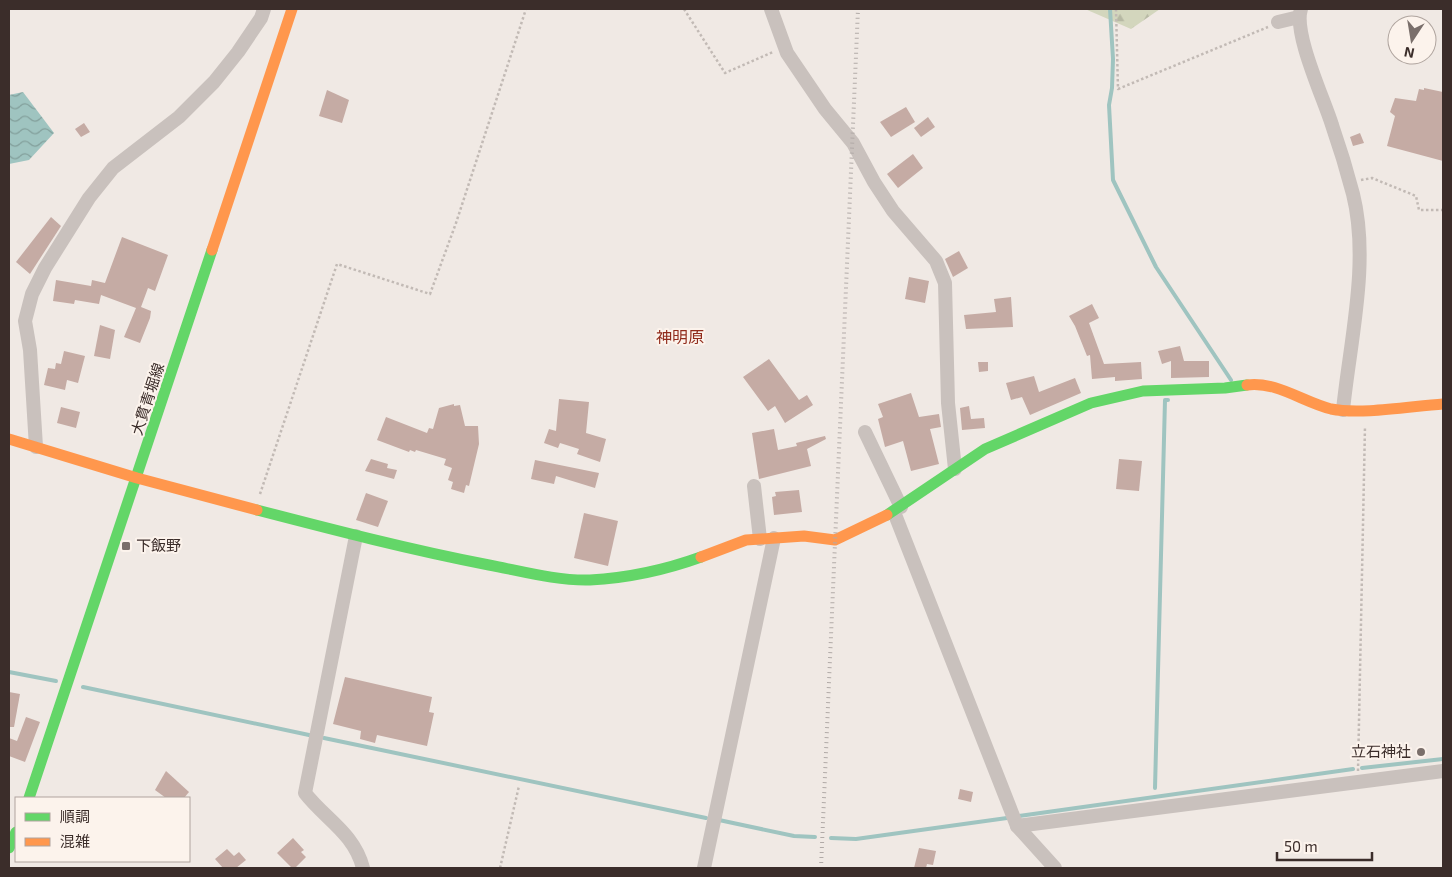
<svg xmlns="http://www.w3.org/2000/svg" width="1452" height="877" font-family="'Exo 2','Noto Sans JP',sans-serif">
<defs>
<pattern id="forest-firs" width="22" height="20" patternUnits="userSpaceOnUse" patternTransform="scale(1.25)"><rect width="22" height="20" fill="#d3d6bd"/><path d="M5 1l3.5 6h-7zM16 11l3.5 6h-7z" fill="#b6b8a3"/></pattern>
<pattern id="water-waves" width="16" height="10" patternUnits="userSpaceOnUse" patternTransform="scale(1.25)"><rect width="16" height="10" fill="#9fc4c0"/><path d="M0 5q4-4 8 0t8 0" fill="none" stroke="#83a09c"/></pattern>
</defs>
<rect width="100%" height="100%" fill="#f0e9e4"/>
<!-- forest -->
<polygon fill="url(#forest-firs)" points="1085,9 1160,9 1131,29"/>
<!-- water -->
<polygon fill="url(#water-waves)" points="23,92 54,133 29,160 9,164 9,95"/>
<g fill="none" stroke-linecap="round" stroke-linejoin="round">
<!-- stream -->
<g stroke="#9fc4c0" stroke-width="4">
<polyline points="1110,9 1113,59 1112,88 1109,105 1113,180 1156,267 1231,380"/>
<polyline points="9,672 56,681"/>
<polyline points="83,687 309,735"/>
<polyline points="324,738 706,818"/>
<polyline points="1362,768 1443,759"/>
<polyline points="1155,788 1165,400 1168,400"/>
<polyline points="1019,816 1353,769"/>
<polyline points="719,820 794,836 815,837"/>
<polyline points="831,838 856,839 1007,818"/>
</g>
</g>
<!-- building -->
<g fill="#c5aba4">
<polygon points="1424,88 1443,92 1443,161 1387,146 1395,116 1390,112 1395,98 1416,101 1419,89 1424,90"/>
<polygon points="327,90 349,100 342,123 319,116"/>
<polygon points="906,107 915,122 891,137 880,122"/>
<polygon points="928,117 935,127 921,137 914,128"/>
<polygon points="84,123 90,132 81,137 75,129"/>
<polygon points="1360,133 1364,143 1353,146 1350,137"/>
<polygon points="913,154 923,168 898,188 887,174"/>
<polygon points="51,217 61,226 30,274 16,262"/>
<polygon points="122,237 168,255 155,291 148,288 141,307 151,311 150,318 140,343 124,337 136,308 101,295 99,304 75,300 74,304 53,301 56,280 91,286 92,280 105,283"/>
<polygon points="959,251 968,268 953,277 945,259"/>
<polygon points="909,277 929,281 925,303 905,299"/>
<polygon points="1011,297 1013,327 966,329 964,315 996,312 994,299"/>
<polygon points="1092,304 1099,318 1089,323 1104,364 1141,362 1142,379 1115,381 1115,377 1092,379 1090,355 1087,356 1075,326 1069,316"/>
<polygon points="100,325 115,330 110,359 94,356"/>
<polygon points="1180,346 1184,361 1209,361 1209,377 1171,378 1171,361 1162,364 1158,351"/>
<polygon points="64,351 85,356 78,383 67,380 65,390 44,385 48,368 55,369 56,363 61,364"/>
<polygon points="769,359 799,400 807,395 813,405 785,423 775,406 768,411 743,377"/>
<polygon points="978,362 988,362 988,371 979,372"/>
<polygon points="1034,376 1039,392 1075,378 1081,393 1030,415 1022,397 1011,400 1006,383"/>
<polygon points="911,393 919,417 939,414 941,427 930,429 939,464 911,471 903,441 885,447 878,419 883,417 878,404"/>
<polygon points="559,399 589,402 586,433 606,439 600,462 577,454 579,449 560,443 558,448 544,443 549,429 556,431"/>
<polygon points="454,404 454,406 460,405 465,426 478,426 479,444 469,486 466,485 464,493 451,489 453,482 448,480 452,468 444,465 446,459 416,450 415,452 410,450 409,452 377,440 386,417 427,433 429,428 433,429 439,408"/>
<polygon points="969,406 971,419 984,418 985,428 962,430 960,408"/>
<polygon points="61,407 80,412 76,428 57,423"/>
<polygon points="774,429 778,450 797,446 796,443 825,436 826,439 807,449 811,466 759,479 752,433"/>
<polygon points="371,459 388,464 387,468 397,470 394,479 365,471"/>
<polygon points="1119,459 1142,461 1139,491 1116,489"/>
<polygon points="535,460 599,473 595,488 556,476 554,484 531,479"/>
<polygon points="799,490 802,512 774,515 772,497 776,496 775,492"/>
<polygon points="366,493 388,501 378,527 356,520"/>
<polygon points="584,513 618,521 608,566 574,558"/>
<polygon points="345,677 432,697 429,712 434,713 427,746 377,735 375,743 360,739 361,731 333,724"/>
<polygon points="9,692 20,694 14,727 9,727"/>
<polygon points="26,717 40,722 25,762 9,756 9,738 17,741"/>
<polygon points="166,771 189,792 184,798 166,798 155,790"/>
<polygon points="960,789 973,792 971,802 958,799"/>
<polygon points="293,838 304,850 301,852 306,857 295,868 292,868 277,853"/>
<polygon points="919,848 936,851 933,865 927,864 926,868 914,868"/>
<polygon points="227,849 234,856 239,852 246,860 236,868 223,868 215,859"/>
</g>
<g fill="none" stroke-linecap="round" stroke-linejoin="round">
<!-- path -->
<g stroke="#c2bab5" stroke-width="2.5" stroke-dasharray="2.5 2.5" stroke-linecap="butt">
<polyline points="684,9 725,73 773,52"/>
<polyline points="1116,9 1118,89 1268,27"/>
<polyline points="1361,180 1372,178 1416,196 1419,210 1443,210"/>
<polyline points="260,494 337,264 430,294 456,223 526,9"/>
<polyline points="1358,771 1365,426"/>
<polyline points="500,868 519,786"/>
</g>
<!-- street -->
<g stroke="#c9c1bd" stroke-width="14">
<polyline points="771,9 787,53 825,109 853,143 874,182 893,211 936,261 945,283 948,403 955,469"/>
<path d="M1301,9c-8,24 23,90 31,116 8,23 15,46 21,69 17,68 -3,147 -10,216"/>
<polyline points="1278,22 1299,17"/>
<polyline points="865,432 901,507"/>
<polyline points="36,447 30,350 25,321 32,294 45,268 89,198 113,168 179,117 214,82 238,52 261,18 264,9"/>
<polyline points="754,486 760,539"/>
<polyline points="894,512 1017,826 1055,868"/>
<path d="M356,536l-51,257c20,26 49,40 58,75"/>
<polyline points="1017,826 1443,771"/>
<polyline points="704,868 774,538"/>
</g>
<!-- fast -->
<g stroke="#63d668" stroke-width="11">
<path d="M257,510c77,20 154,40 232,55 32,6 68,16 101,15 38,-2 75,-10 111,-23"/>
<polyline points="887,515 985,449 1091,403 1143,391 1225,388 1247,385"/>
<polyline points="29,798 212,250"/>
<polyline points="9,848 16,832"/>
</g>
<!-- slow -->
<g stroke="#ff974d" stroke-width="11">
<polyline points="212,250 292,9"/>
<path d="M1247,385c29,-4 56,17 84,24 30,6 81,-3 112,-5"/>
<polyline points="9,439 137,478 257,510"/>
<polyline points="701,557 746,540 804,536 835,540 887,515"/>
</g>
<!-- rail -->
<polyline stroke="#b1aaa7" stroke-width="4" stroke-dasharray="1 4" stroke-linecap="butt" points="821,868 858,9"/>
</g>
<!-- markers -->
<g fill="#7a6f6b" stroke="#fcf3ec" stroke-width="2">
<rect x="121" y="541" width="10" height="10" rx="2.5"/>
<circle cx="1421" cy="752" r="5"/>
</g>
<g text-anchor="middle" stroke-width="4" stroke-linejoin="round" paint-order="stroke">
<!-- street labels -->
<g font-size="15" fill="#3b2d2a" stroke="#fcf3ec">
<text transform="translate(148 399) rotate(-72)" y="5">大貫青堀線</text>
</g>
<!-- poi labels -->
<g font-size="15" fill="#3b2d2a" stroke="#fcf3ec" text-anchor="start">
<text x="136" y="551">下飯野</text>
<text x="1411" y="757" text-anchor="end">立石神社</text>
</g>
<!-- neighbourhood labels -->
<g font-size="16" fill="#912c1c" stroke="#fcf3ec">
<text x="680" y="343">神明原</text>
</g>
</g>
<!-- border -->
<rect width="1452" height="877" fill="none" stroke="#3b2d2a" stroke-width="20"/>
<!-- legend -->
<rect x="15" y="797" width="175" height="65" fill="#fcf3ec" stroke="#afa49e"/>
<rect x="25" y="813" width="25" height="8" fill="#63d668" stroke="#afa49e"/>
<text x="60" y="822" font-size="15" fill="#3b2d2a">順調</text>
<rect x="25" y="838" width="25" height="8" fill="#ff974d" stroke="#afa49e"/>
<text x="60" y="847" font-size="15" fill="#3b2d2a">混雑</text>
<!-- north arrow -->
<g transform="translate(1412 40) rotate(192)"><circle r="24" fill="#fcf3ec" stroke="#afa49e"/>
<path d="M0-4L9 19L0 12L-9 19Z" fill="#7a6f6b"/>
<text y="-8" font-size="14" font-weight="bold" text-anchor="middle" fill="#3b2d2a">N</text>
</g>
<!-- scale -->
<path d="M1277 852v8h95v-8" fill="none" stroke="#3b2d2a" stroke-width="2.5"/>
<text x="1284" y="852" font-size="15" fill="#3b2d2a" stroke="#fcf3ec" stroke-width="4" paint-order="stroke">50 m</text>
</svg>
